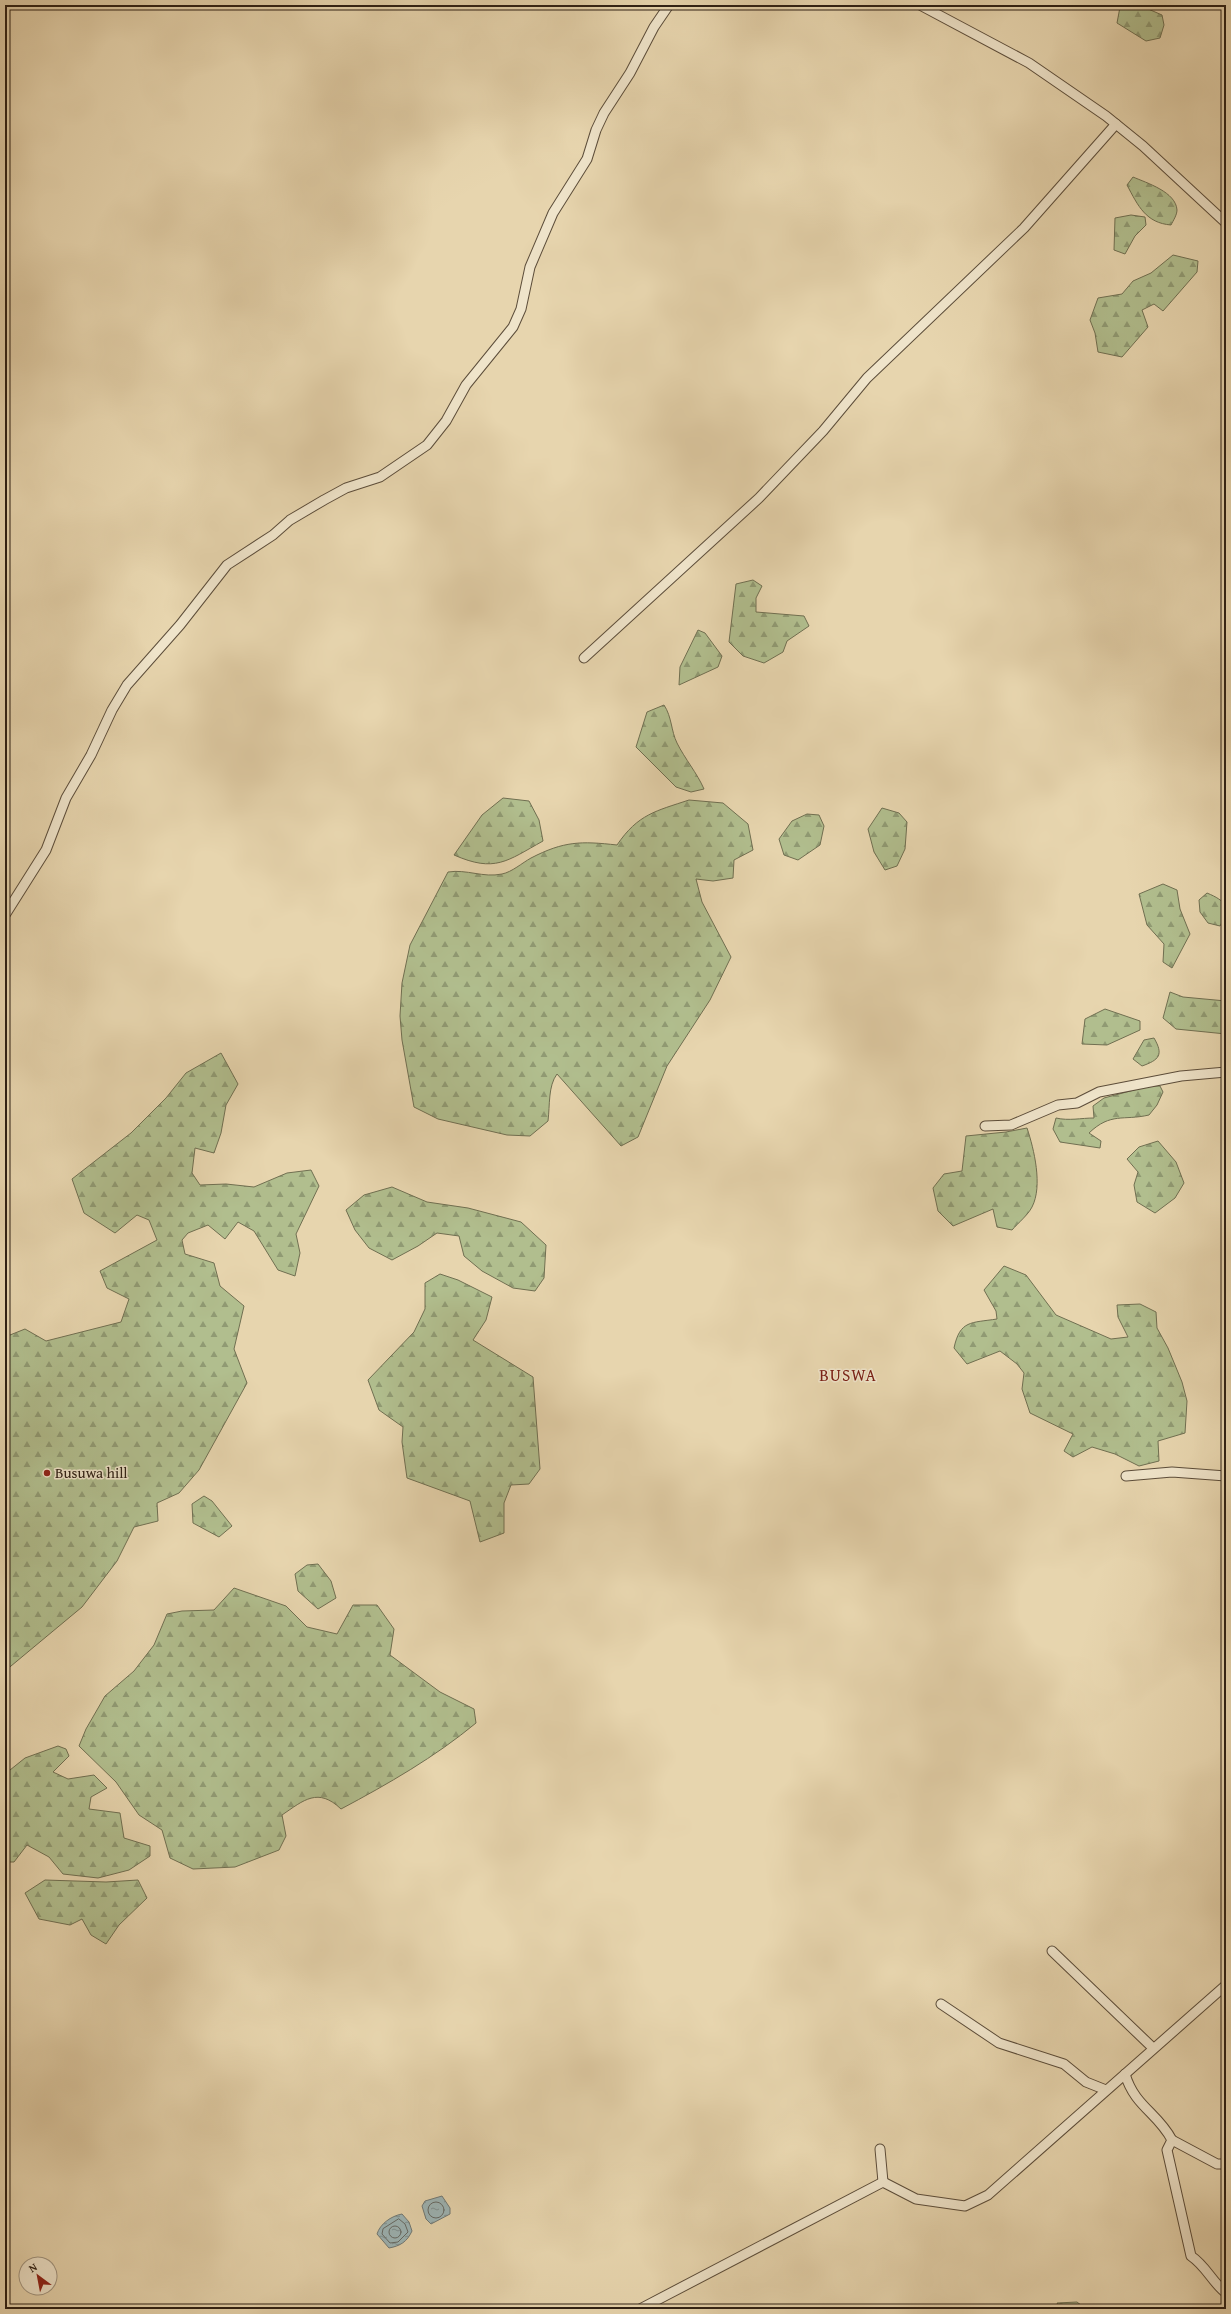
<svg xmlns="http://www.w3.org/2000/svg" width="1231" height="2314" font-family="'Gentium Book Plus',serif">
<defs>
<pattern id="forest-firs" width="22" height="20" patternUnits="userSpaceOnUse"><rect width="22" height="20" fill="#b1be8e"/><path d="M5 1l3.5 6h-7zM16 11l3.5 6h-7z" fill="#909a73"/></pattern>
<pattern id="water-ripples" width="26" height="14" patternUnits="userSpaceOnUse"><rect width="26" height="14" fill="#9db5b6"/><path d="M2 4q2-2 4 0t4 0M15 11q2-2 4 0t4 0" fill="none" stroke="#809393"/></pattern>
</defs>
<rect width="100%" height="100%" fill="#e7d5ae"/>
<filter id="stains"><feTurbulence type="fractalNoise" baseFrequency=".005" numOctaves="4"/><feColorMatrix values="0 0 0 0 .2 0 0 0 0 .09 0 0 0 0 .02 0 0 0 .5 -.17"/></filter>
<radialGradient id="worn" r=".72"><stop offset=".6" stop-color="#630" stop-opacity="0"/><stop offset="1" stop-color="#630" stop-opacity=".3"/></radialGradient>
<!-- forest -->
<g fill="url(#forest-firs)" stroke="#706f51">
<polygon points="1128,5 1139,5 1162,15 1164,25 1160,38 1146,41 1117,23 1120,7"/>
<path d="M1133,177c14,6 43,15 44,33 0,5 -4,11 -6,15 -25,-2 -33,-19 -44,-40z"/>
<polygon points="1131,215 1145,217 1146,225 1135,236 1125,254 1114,250 1115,218"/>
<polygon points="1173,255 1198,261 1197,272 1163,311 1154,304 1142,310 1148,327 1122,357 1098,352 1095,333 1090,320 1098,298 1122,294 1133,281 1151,273"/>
<polygon points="753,580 762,586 756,598 756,612 804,616 809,626 787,641 783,652 764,663 743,656 729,642 736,584"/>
<polygon points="698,630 705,633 722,656 718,667 679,685 680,667"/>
<path d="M664,705c8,12 7,26 13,38 8,16 20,30 27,46l-13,3 -15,-5 -40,-40 11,-35z"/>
<path d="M503,798l26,3 10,19 4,21c-36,20 -48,32 -89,14l28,-40z"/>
<path d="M689,800l34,3 25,21 5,26 -19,10 -1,18 -20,3 -17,-2 6,23 29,55 -21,43 -43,66 -29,71 -17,9 -64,-72c-9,12 -7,31 -9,47l-18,15 -23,-1 -69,-16 -24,-12 -12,-67 -2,-24 2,-33 8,-38 38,-73c19,-3 35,6 54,2 10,-2 20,-11 29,-16 33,-17 50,-17 86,-13 21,-31 39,-34 72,-45z"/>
<polygon points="882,808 899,813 907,822 905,849 897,866 885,870 874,852 868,829"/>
<polygon points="807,814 819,815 824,826 820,845 798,860 784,855 779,839 792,821"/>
<polygon points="1163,884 1177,890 1180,909 1190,934 1172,968 1163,962 1164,944 1147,925 1139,894"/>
<path d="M1207,893c19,8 24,14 13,33l-12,-3 -8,-11 -1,-12z"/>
<polygon points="1170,992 1183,997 1226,1001 1226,1034 1176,1029 1163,1018"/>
<polygon points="1105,1009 1140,1021 1140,1030 1107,1045 1082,1044 1085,1019"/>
<path d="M1154,1038c10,17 5,22 -12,28l-9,-7 11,-19z"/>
<polygon points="221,1053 238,1084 226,1105 221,1133 214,1153 195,1148 192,1173 200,1185 226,1184 254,1187 287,1173 311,1170 319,1186 296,1234 300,1253 295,1276 278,1270 254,1231 238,1222 225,1239 208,1225 188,1233 182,1240 185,1254 214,1263 220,1286 244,1306 234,1349 247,1383 199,1470 179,1493 157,1503 158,1521 134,1527 117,1561 82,1607 5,1671 5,1337 25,1329 46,1341 121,1322 129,1299 107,1288 100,1271 157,1240 149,1220 137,1215 115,1233 84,1213 72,1179 131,1133 166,1098 186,1073"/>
<path d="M1149,1086h11l3,6 -6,13 -8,10c-26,6 -38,-3 -60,18l12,8 -1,7 -40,-6 -7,-13 3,-11c13,3 25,0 38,0l-1,-12 11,-8z"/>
<path d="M1027,1128c7,21 16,58 5,79 -4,8 -14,16 -20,23l-15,-3 -4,-18 -40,17 -15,-15 -5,-23 11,-14 18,-3 4,-35 40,-4z"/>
<polygon points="1158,1141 1176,1162 1184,1183 1175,1198 1155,1213 1137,1202 1134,1185 1138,1172 1127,1159 1139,1147"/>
<polygon points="392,1187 427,1202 468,1208 521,1222 546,1245 544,1278 535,1291 513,1288 482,1271 464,1256 459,1236 437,1233 418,1246 392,1260 369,1248 355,1230 346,1210 364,1195"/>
<path d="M1004,1266l22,9 30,40 55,24 17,-2 -10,-20 -1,-12 23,-1 16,8 1,16 11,20 14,34 5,19 -2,32 -27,8 1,20 -20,5 -24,-12 -23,-7 -19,10 -9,-6 9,-17 -43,-21 -8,-24 2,-16 -7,-9 -17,-13 -33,13 -13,-16c6,-28 17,-25 43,-29l-1,-8 -12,-21z"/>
<polygon points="440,1274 458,1280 492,1297 486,1320 473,1340 533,1377 540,1469 529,1484 511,1485 504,1503 504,1533 480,1542 470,1501 407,1478 402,1442 403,1427 379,1410 368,1380 414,1332 425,1309 425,1283"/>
<polygon points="204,1496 212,1501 232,1526 219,1537 193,1523 192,1504"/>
<polygon points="318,1564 331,1581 336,1598 318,1609 298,1591 295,1574 307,1565"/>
<path d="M234,1588l52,18 21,21 30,7 16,-29h24l17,24 -4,26 50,37 34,17 2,14c-41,34 -88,61 -135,86 -23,-22 -37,-9 -59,6l4,21 -7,14 -44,17 -42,2 -23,-11 -8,-28 -23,-15 -23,-33 -37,-36 7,-17 19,-33 29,-25 20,-26 13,-31 15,-3 32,-1z"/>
<polygon points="58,1746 66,1749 69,1756 53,1772 68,1779 94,1775 107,1788 91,1797 89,1809 120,1813 124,1838 150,1846 150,1856 129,1870 98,1878 63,1874 49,1857 27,1845 14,1862 5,1862 5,1774 25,1758"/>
<polygon points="45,1880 106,1882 138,1880 147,1898 119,1925 106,1944 91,1935 82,1919 70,1925 39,1919 25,1893"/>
<polygon points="1077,2302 1086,2309 1060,2309 1057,2303"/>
</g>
<!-- water -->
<g fill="url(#water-ripples)" stroke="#717975">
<polygon points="442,2196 450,2208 450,2214 431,2224 426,2219 422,2206 425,2201"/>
<path d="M402,2214l7,8 3,9c-5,11 -12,15 -23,17l-12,-14c3,-10 14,-18 25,-20z"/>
</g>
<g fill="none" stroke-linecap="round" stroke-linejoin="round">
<!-- shore -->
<g stroke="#666a65" stroke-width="1">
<circle cx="436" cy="2210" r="8"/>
<polygon points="399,2219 405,2224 408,2232 398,2242 390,2243 382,2234 383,2229"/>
<circle cx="395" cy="2232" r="6"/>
</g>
<!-- minor casing -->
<g stroke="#5c4d3a" stroke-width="11">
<g id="minor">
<polyline points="920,5 1029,63 1106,116 1143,146 1226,223"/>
<polyline points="584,658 759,498 823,431 867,378 1024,228 1116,124"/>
<polyline points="5,915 46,850 66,798 91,755 112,710 127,685 180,625 227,565 273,535 290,520 324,500 346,488 380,477 427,445 446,421 466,385 513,327 521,309 530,267 553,213 587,159 596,130 604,113 630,73 654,27 669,5"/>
<polyline points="985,1126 1011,1125 1058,1105 1077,1103 1099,1092 1181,1076 1226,1072"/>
<polyline points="1126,1476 1172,1472 1226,1476"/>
<polyline points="1052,1951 1153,2048"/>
<polyline points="941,2004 999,2043 1064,2064 1086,2082 1106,2090"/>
<path d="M1125,2074c10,33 32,38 47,66l-5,10 24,106c15,10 21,26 35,37"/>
<polyline points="1172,2140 1217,2164 1226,2164"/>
<polyline points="880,2149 883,2182"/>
<polyline points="640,2309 883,2182 916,2199 965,2206 988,2195 1226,1985"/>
</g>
</g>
<!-- minor -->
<use href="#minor" stroke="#efe4ca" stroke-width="9"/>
</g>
<!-- markers -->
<circle fill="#8f2418" stroke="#efe4ca" stroke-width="1.5" cx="47" cy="1473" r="4"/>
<g text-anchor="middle" stroke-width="3" stroke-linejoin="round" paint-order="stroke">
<!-- poi labels -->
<g font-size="15" fill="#2e2014" stroke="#efe4ca" text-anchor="start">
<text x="55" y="1478">Busuwa hill</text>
</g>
<!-- quarter labels -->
<g font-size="17" letter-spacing="1" fill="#7a1f14" stroke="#efe4ca">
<text x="848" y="1381">BUSWA</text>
</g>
</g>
<!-- margin -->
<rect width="1231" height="2314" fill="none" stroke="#e7d5ae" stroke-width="20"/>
<rect x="6" y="6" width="1219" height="2302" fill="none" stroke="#2e2014" stroke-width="2"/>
<rect x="10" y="10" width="1211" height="2294" fill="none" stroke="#2e2014"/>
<!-- north arrow -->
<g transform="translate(38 2276) rotate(328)"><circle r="19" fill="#efe4ca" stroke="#a29681"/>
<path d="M0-3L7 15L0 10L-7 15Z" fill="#8f2418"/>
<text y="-6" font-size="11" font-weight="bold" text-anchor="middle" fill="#2e2014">N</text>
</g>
<rect width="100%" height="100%" filter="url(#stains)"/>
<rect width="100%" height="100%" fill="url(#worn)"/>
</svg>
